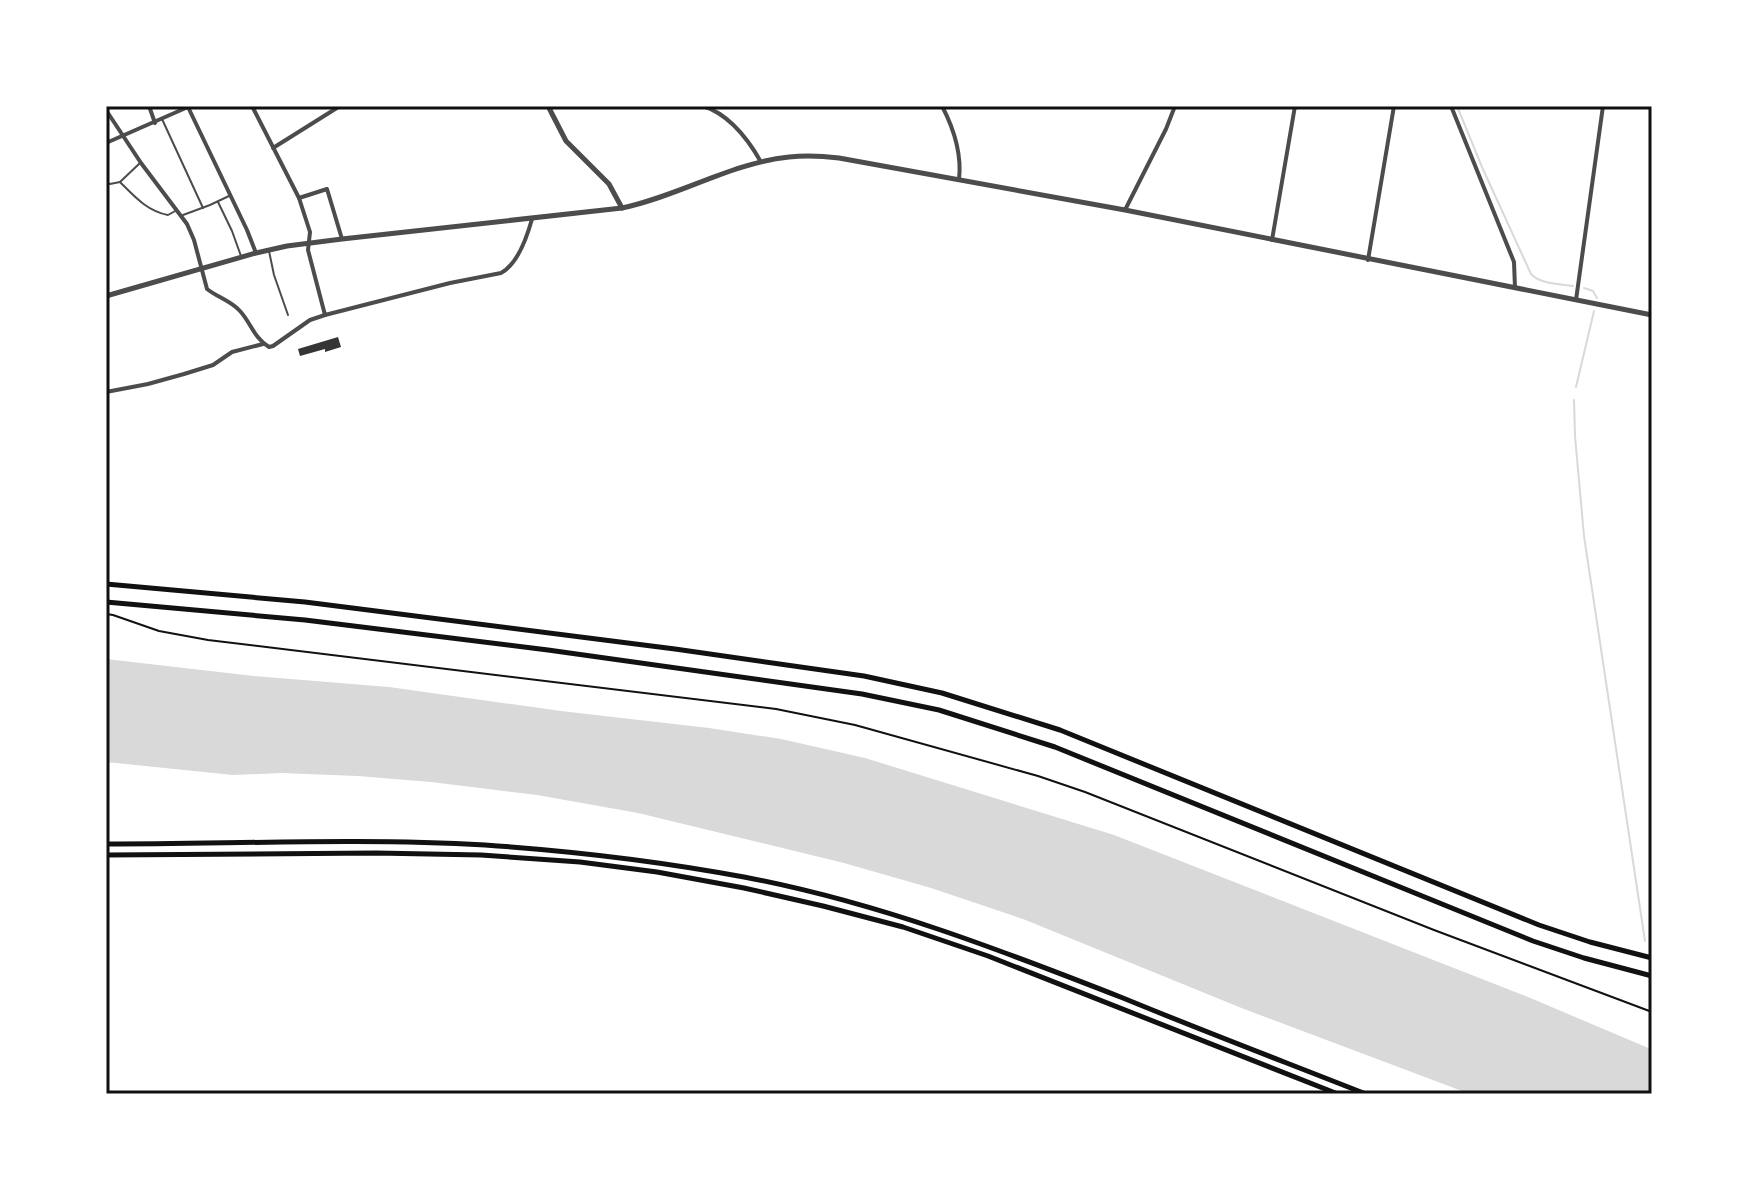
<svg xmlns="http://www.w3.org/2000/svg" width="1758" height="1200" font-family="'Nunito Sans',sans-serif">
<rect width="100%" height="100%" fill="#fff"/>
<!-- water -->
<polygon fill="#d9d9d9" points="106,659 254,676 389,687 561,711 709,728 781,739 865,758 1114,835 1528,997 1646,1047 1652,1050 1652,1094 1470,1094 1244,1009 1023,919 931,888 844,863 638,813 537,795 431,782 358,776 281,773 233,775 106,762"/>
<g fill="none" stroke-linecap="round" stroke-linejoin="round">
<!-- stream -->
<g stroke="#d9d9d9" stroke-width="2">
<path d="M1457,106l25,61 49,107c9,10 28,10 42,12"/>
<polyline points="1584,288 1593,291 1597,298"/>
<polyline points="1576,387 1594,311"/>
<polyline points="1574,400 1575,436 1584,536 1645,941"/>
</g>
</g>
<!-- building -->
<polygon fill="#353535" points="338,337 341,347 325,352 325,349 300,356 298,349"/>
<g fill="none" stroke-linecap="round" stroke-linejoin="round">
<!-- path -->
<polyline stroke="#111" stroke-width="2" points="106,614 113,615 159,631 208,640 776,709 855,725 1038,776 1085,792 1434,930 1652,1012"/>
<!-- service -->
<g stroke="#4c4c4c" stroke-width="2">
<polyline points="162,119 203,208"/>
<polyline points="106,182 110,184 120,182 140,163"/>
<path d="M120,182c14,14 27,29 48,33l9,-5"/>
<polyline points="218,202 232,231 241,256"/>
<polyline points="183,215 210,205 229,196"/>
<polyline points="269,251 274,275 288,315"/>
</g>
<!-- minor -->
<g stroke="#4c4c4c" stroke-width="4">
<polyline points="149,106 155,123"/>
<polyline points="252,106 299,198 327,189 342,239"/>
<path d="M703,106c25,8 45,33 58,56"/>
<path d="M942,106c12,23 20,48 17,74"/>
<polyline points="1451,106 1514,262 1515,288"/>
<polyline points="188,107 247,230 256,253"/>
<path d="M106,110l35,53 46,61 7,16 13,49c10,8 24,12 33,22 11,12 14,27 29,36l4,-1 37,-26 15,-5"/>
<polyline points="106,143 188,107"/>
<polyline points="273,148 340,106"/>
<path d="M299,198l11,34 -2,18 17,65 125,-32 51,-10c17,-9 26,-36 31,-54"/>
<polyline points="1125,210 1166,129 1175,106"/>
<polyline points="1272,240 1295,106"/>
<polyline points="1368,260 1394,106"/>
<polyline points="1576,300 1603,106"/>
<polyline points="106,392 148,384 184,374 213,365 232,352 263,344"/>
</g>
<!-- tertiary -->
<g stroke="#4c4c4c" stroke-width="5">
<polyline points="548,106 566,141 609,184 622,208"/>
<path d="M106,296l150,-43 31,-7 55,-7 280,-31c57,-12 109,-45 167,-51 17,-2 34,-1 50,1l286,52 527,105"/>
</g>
<!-- secondary -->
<g stroke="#111" stroke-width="5">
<polyline points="106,584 305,602 675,649 864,676 942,693 1060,730 1539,925 1590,942 1652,958"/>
<polyline points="106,602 305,620 548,650 862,694 939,710 1055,747 1533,941 1584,958 1652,976"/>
<path d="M106,844c126,0 253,-6 379,1 87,6 173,16 259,32 132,25 254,72 379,121 80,33 162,64 243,96"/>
<polyline points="106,855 376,853 481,855 580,862 657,872 744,888 823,906 903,927 988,956 1338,1094"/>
</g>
</g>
<!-- border -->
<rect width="1758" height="1200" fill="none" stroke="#ffffff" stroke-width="216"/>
<rect x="108" y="108" width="1542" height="984" fill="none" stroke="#111" stroke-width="3"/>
</svg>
